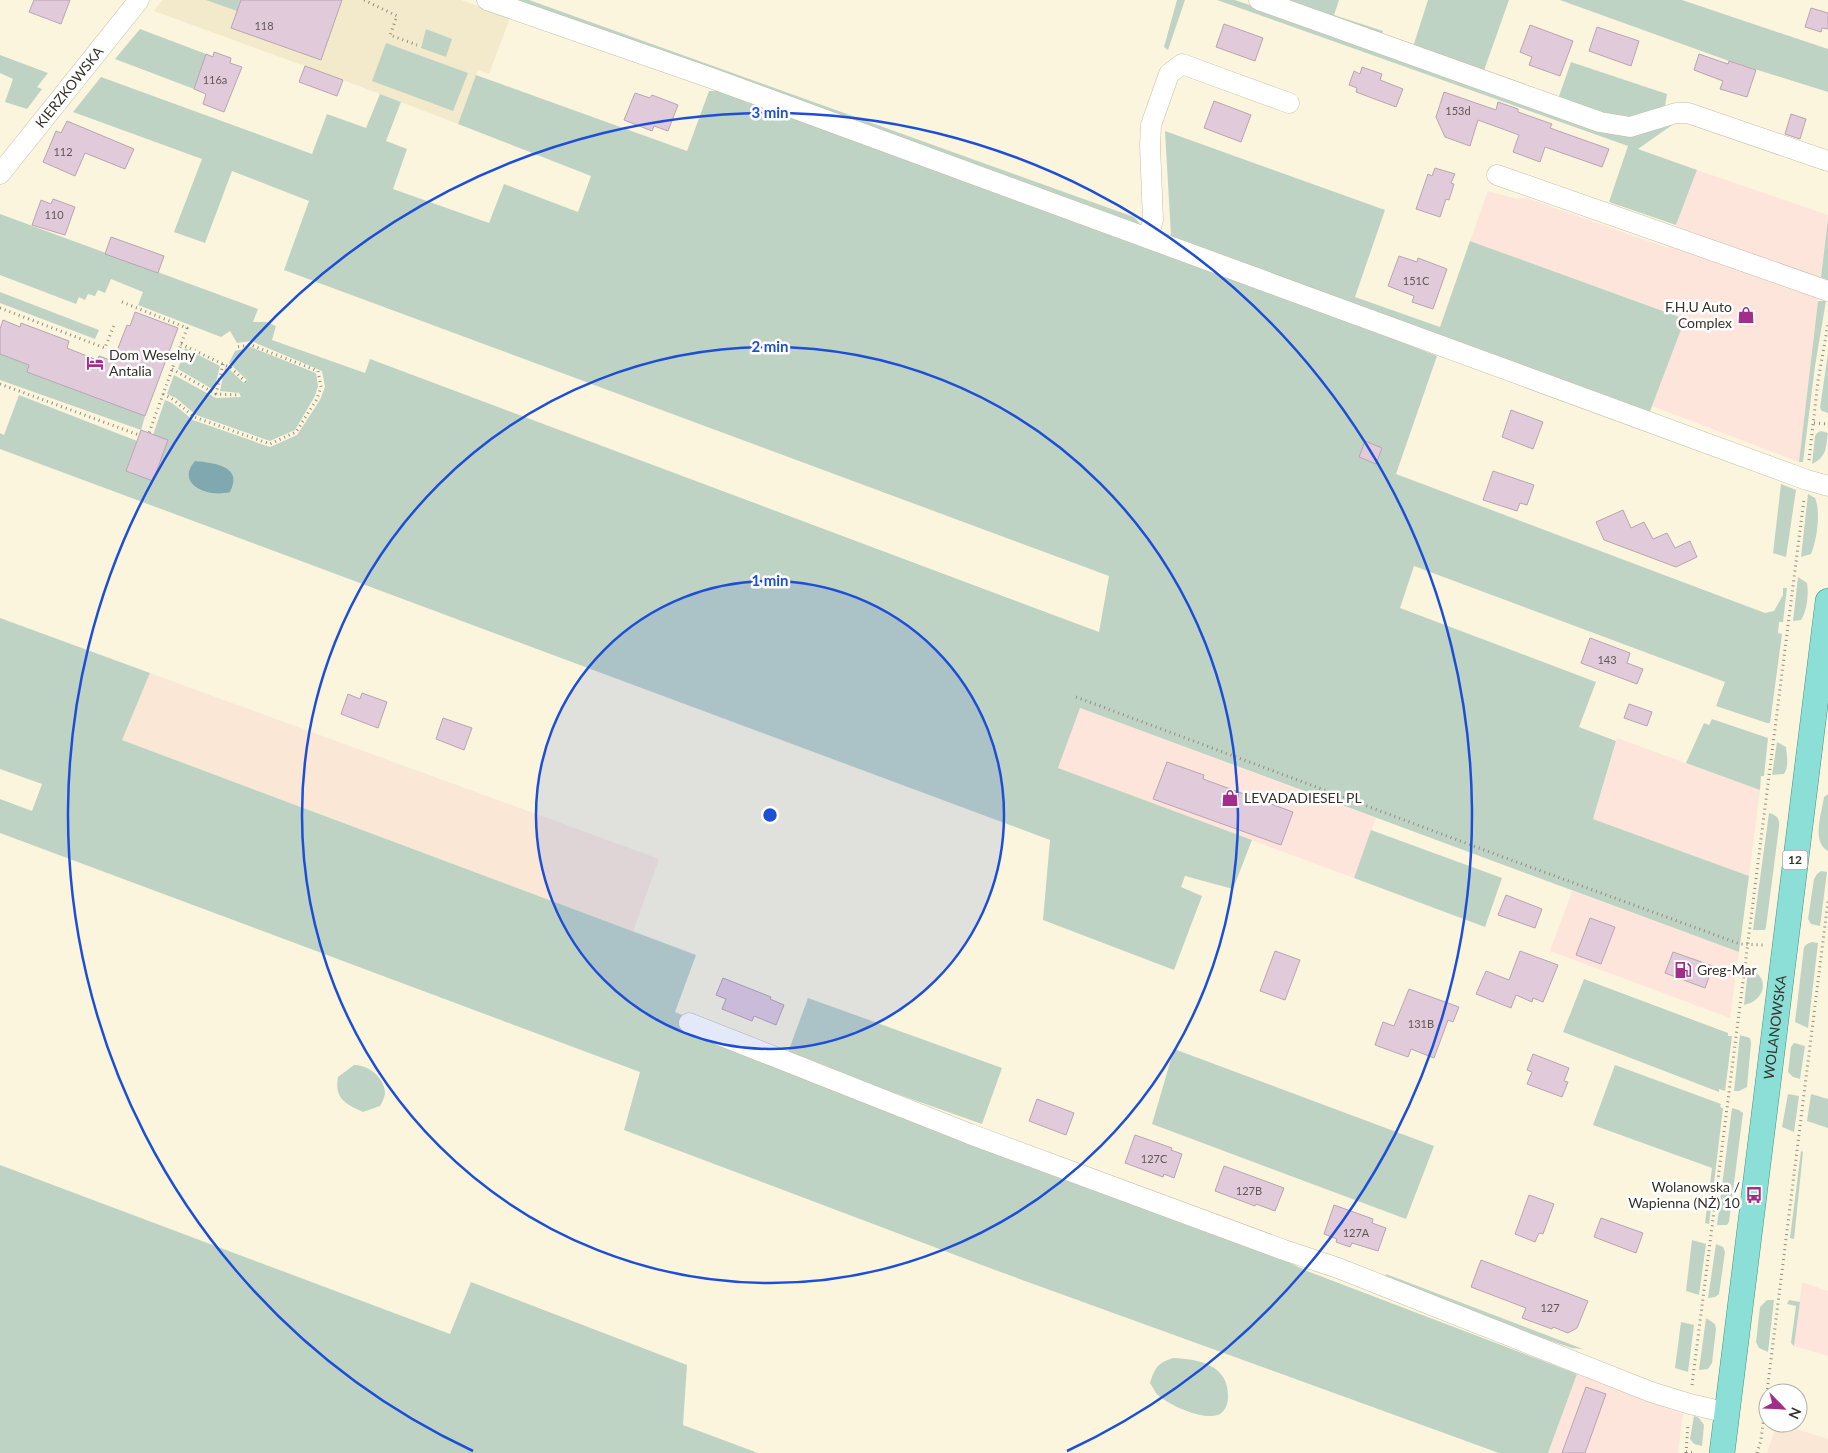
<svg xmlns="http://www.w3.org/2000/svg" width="1828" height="1453" font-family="Lato,sans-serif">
<rect width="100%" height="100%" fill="#fbf5de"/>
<!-- commercial -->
<g fill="#fee5dc">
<polygon points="1697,170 1828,215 1799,462 1652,406 1684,318 1470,241 1488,191 1517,199 1527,198 1668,248"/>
<polygon points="1079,708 1376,818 1354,878 1057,768"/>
<polygon points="1617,738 1760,790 1749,876 1593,819"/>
<polygon points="1572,891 1739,952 1730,1018 1550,951"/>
<polygon points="1802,1282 1828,1291 1828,1356 1794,1346"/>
<polygon points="1577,1374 1683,1414 1678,1453 1548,1453"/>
</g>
<!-- industrial -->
<g fill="#fae7d6">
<polygon points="150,673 659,859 633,931 122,740"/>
<polygon points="1777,1423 1828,1439 1828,1453 1767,1453"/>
</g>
<!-- built -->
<polygon fill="#f3eacc" points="162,0 461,0 510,18 489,74 478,70 458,124 343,80 154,11"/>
<!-- green -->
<g fill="#bfd3c4">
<polygon points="206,0 241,0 237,11"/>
<polygon points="510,0 529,0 1134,217 1142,226"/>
<polygon points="1177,0 1185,0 1168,50 1164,47"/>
<polygon points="1217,0 1235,0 1603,128 1675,123 1638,149 1697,170 1676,225 1609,202 1628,146"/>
<polygon points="1271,0 1339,0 1334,15 1383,31 1380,40"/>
<polygon points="1428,0 1509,0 1482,76 1412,50"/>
<polygon points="1560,0 1682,0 1828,49 1828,92 1729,61"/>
<polygon points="140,29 206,54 194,89 115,59"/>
<polygon points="426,29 452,39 446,57 421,48"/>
<polygon points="386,43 468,73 453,111 372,81"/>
<polygon points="0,55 48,73 37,87 42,89 27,109 5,102 13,79 0,73"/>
<polygon points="1571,62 1667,94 1665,106 1633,120 1557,102"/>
<polygon points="476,75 687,151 709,91 722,91 1163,249 1437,356 1396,474 1765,613 1774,611 1783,595 1783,588 1787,588 1783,622 1779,622 1778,633 1782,634 1770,723 1767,723 1716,706 1725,682 1414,566 1400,608 1596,682 1579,727 1616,741 1593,819 1749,876 1739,952 1080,708 1058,768 1252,840 1233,889 1185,876 1181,887 1202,896 1174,970 1043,920 1050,840 0,449 0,433 4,435 19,395 137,441 126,471 153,480 153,435 165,400 172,403 193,420 270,447 297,435 320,400 325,387 322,371 251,341 237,343 230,331 221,337 138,305 143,292 111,279 105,293 98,290 95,296 88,294 85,300 79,297 76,304 0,275 0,214 258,309 253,322 266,322 276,326 272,340 365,373 370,359 1099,632 1109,576 284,270 309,201 232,171 205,243 174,232 202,159 73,112 101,77 312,154 327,114 366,128 380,94 401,102 386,141 407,149 393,189 489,223 504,184 578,212 591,176 458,124"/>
<polygon points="1165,131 1385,210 1355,297 1440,327 1470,241 1685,319 1649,414 1171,236"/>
<polygon points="1828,218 1828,280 1821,277"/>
<polygon points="0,292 99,330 95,339 0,303"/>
<polygon points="1818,301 1826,301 1815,366 1803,462 1799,462"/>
<polygon points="251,347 316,373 318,386 315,396 295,430 270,441 196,415 176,398 167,394 174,375 216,398 241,397 239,393 220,391 225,368 230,370 244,383 248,381 229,363 235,351"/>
<polygon points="185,348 220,366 214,390 178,369"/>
<polygon points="1828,353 1828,413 1822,411 1820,408"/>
<polygon points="0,354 29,365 27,372 145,416 141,430 0,380"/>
<path d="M1821,431l7,2c-2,14 -1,24 -16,31l3,-28 2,-3z"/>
<polygon points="1781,484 1796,490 1786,557 1773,553"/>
<path d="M1808,494l7,4c6,13 2,42 -4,56l-10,3z"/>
<path d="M1798,577l9,6c2,10 0,28 -6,37l-8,1z"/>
<polygon points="0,618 150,673 122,740 696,955 675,1012 1249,1244 1307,1271 1577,1374 1548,1453 1499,1453 995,1270 624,1130 640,1072 0,833 0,799 32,811 42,784 0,769"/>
<polygon points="1712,719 1768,738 1764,776 1761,776 1760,790 1686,763 1704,723 1709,725"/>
<path d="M1777,742l9,5c1,9 3,20 -2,27l-12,1z"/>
<path d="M1828,794v57c-17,-9 -6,-39 -4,-54z"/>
<path d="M1769,813c8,2 11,6 10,14l-13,100 -1,3h-12z"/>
<polygon points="1371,830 1502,878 1485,927 1354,878"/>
<polygon points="1821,871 1827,872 1820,926 1811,924 1808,919 1814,879 1817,874"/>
<polygon points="1812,942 1818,943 1808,1028 1795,1022 1804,947 1807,944"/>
<path d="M1748,970c21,3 20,30 -4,35z"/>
<polygon points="1584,979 1728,1033 1728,1036 1732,1036 1725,1091 1719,1089 1719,1092 1563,1032"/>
<polygon points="808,998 1002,1068 982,1124 787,1055"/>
<polygon points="1740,1035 1750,1038 1751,1043 1747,1087 1739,1091 1734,1091"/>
<polygon points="1794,1043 1805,1046 1800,1079 1793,1077 1788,1072 1791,1047"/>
<polygon points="1174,1049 1434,1146 1406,1219 1152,1124"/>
<path d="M354,1065c14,-1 32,14 31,29 -1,4 -3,9 -5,12l-17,6c-17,-8 -29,-13 -25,-35z"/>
<polygon points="1615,1065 1721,1104 1720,1107 1723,1108 1709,1224 1705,1223 1712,1168 1593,1125"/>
<polygon points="1788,1094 1799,1096 1794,1132 1782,1127"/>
<polygon points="1811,1094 1828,1099 1828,1128 1807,1121"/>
<polygon points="1732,1108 1739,1110 1743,1113 1729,1222 1727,1225 1717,1225"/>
<polygon points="1801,1151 1803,1152 1794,1239 1790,1238"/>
<polygon points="0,1165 450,1334 471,1282 687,1365 683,1425 758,1453 0,1453"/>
<polygon points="1692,1240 1706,1244 1699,1295 1686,1291"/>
<polygon points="1716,1244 1723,1247 1725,1252 1719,1294 1715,1297 1708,1298"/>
<polygon points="1386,1274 1583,1349 1572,1348 1521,1331 1384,1280"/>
<polygon points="1767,1300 1774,1300 1768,1352 1759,1348 1756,1342 1760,1307"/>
<polygon points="1789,1300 1800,1302 1794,1346 1791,1343 1796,1306 1787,1304"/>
<polygon points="1706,1318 1715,1324 1716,1329 1712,1363 1708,1369 1699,1370"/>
<polygon points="1681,1322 1694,1325 1688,1372 1675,1368"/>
<path d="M1173,1358c26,1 56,7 55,39 0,6 -2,13 -8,17 -15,8 -53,-9 -64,-21 -2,-3 -4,-7 -6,-10 5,-15 7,-20 23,-25z"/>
<polygon points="1694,1416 1699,1418 1704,1425 1702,1446 1694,1444 1690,1439"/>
</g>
<!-- water -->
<path fill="#80a8b0" d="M195,461c19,2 49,5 35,31 -20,6 -56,-7 -35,-31z"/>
<!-- building -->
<g fill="#e1cbda" stroke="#b9a4b2">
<polygon points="34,0 70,0 61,24 29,12"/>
<polygon points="241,0 342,0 321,60 231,28"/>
<polygon points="1811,8 1828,13 1828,29 1822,28 1821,32 1805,27"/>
<polygon points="1224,24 1263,38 1255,61 1216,47"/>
<polygon points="1530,25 1573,41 1560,76 1529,65 1532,57 1520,52"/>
<polygon points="1597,27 1639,41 1631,66 1589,51"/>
<polygon points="214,52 231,58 230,63 242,67 224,112 203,104 206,94 194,89 206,54 213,57"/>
<polygon points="1699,54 1728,64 1729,61 1756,70 1747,97 1720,89 1723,81 1694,70"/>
<polygon points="305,66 343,80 337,96 299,82"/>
<polygon points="1362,67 1382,74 1380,80 1403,89 1396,107 1356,92 1357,88 1349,85 1354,71 1360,74"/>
<polygon points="1444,92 1496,110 1498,102 1518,109 1518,112 1552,124 1550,128 1609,149 1602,167 1545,147 1540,162 1513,152 1519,135 1478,120 1470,146 1445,137 1436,117"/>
<polygon points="635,93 650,98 652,95 678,105 668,131 654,126 652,131 624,120"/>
<polygon points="1214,101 1251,115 1241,142 1204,128"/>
<polygon points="1791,114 1806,119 1800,139 1785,134"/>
<polygon points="67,121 134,149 125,169 85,153 75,176 43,162 56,131 61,133"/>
<polygon points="1435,168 1455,174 1451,183 1454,184 1449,200 1446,199 1440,217 1416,209 1428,174 1432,176"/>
<polygon points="53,199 75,207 65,235 32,225 41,200 51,204"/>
<polygon points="111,237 164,256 158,273 105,254"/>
<polygon points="1399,256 1417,262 1418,258 1447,269 1433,309 1412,302 1414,296 1388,286"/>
<polygon points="135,312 178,328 145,416 27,372 29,365 0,354 0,329 3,320 20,327 21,323 69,341 67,348 97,360 99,356 113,361 127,325 130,326"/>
<polygon points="1511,410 1543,422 1533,449 1502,437"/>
<polygon points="141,430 168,440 153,481 126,471"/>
<polygon points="1365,441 1382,448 1376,464 1359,457"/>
<polygon points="1493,471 1534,485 1527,505 1520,503 1517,511 1483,500"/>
<polygon points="1623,510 1631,528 1644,522 1653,539 1667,533 1675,548 1690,541 1697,557 1676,567 1604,540 1596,522"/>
<polygon points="1590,638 1630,653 1627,663 1643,669 1637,684 1581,663"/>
<polygon points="362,693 387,702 378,728 341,714 348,694 360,699"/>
<polygon points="1629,704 1652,712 1647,726 1624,718"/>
<polygon points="443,718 472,728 464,750 436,739"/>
<polygon points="1167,762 1204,775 1203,779 1293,812 1281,845 1153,799"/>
<polygon points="1506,895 1542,909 1535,928 1498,915"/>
<polygon points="1590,918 1615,927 1601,964 1576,955"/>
<polygon points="1275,951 1300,960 1285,1000 1260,991"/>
<polygon points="1520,951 1558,965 1543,1002 1533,998 1532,1002 1516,995 1511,1008 1476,994 1486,971 1509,980"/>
<polygon points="1673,952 1713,966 1705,988 1665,973"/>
<polygon points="723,978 771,997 770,999 784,1005 776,1025 754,1016 752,1021 722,1009 726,999 716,995"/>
<polygon points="1409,989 1459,1007 1453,1022 1448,1020 1434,1058 1411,1049 1408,1057 1375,1045 1383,1022 1394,1026"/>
<polygon points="1533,1054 1569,1068 1564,1081 1568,1082 1562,1097 1527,1084 1532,1072 1527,1070"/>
<polygon points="1037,1099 1074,1113 1066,1135 1029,1121"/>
<polygon points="1135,1135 1172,1148 1171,1150 1182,1154 1174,1178 1164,1174 1163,1177 1125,1163"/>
<polygon points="1224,1166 1284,1188 1275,1211 1256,1204 1255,1206 1215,1191"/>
<polygon points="1529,1195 1554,1204 1543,1234 1539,1233 1535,1242 1515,1234"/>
<polygon points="1334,1205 1373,1219 1372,1223 1386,1228 1378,1251 1352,1243 1350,1247 1336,1242 1337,1239 1324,1234"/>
<polygon points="1601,1218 1643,1233 1636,1253 1594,1237"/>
<polygon points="1481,1260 1588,1301 1577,1328 1568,1333 1553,1327 1552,1329 1522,1318 1526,1308 1471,1287"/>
<polygon points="1586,1387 1606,1394 1585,1453 1562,1453"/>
</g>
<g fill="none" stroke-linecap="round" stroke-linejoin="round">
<!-- minor casing -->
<g stroke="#c4bea8" stroke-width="21">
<g id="minor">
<polyline points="487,0 711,78 1807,480 1828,486"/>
<polyline points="1259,0 1600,122 1630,127 1676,113 1688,113 1828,161"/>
<path id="s1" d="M0,174l139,-174"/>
<polyline points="1497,175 1828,291"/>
<polyline points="1148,238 1153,220 1150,146 1151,125 1169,74 1182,64 1289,103"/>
<polyline points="689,1023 970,1134 1284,1250 1338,1268 1651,1392 1690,1404 1728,1413"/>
</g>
</g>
<!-- major casing -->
<g stroke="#3c9588" stroke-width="26">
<g id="major">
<path id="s2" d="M1722,1453l106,-852"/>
</g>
</g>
<!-- path -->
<g stroke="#918d7e" stroke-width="3" stroke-dasharray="1 4" stroke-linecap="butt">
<polyline points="364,0 397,16 390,35 417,45"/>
<polyline points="122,302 187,328 149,433"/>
<polyline points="0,308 105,348 114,325"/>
<polyline points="181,344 231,368 246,382"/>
<polyline points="223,364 216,394 239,395"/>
<polyline points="172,369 216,394"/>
<polyline points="0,384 139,435"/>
<polyline points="163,394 174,400 194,417 270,444 296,432 317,399 321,387 318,371 251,345 236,347"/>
<polyline points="1814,423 1828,424"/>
<polyline points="1809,460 1818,381 1828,324"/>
<polyline points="1076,697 1503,857 1740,944 1764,945"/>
<polyline points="1692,1385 1804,499"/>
<polyline points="1686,1452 1695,1453"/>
<polyline points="1686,1453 1688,1424"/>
<polyline points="1757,1453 1761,1440 1828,901"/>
</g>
<!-- minor -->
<use href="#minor" stroke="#fff" stroke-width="20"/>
<!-- major -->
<use href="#major" stroke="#8cdfd6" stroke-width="25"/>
</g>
<!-- distance rings -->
<circle cx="770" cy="815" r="234" fill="#1d4ed8" fill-opacity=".12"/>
<g fill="none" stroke="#1d4ed8" stroke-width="2.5">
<circle cx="770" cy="815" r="234"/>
<circle cx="770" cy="815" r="468"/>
<path d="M473 1451A702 702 0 1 1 1067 1451"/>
</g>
<!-- icons -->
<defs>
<g id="shop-bare" transform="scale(1.35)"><path d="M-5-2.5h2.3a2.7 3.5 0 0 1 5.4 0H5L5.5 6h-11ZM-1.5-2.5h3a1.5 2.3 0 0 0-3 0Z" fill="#a02e8a" stroke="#fff" stroke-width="2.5" paint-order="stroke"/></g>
<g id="hotel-bare" transform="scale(1.35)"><path d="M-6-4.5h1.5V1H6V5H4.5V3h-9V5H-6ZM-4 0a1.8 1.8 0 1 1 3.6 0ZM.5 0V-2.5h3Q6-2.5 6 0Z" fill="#a02e8a" stroke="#fff" stroke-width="2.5" paint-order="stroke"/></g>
<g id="fuel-bare" transform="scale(1.35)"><path d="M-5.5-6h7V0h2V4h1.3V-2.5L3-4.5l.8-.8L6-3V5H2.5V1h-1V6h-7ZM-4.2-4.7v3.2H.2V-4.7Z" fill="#a02e8a" stroke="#fff" stroke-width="2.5" paint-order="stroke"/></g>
<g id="bus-bare" transform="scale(1.35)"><path d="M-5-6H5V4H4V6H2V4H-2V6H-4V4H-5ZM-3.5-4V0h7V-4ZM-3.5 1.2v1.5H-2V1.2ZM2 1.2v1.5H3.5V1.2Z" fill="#a02e8a" stroke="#fff" stroke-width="2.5" paint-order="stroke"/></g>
</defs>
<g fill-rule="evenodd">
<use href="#shop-bare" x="1746" y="315"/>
<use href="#hotel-bare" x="95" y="363"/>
<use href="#shop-bare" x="1230" y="798"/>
<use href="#fuel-bare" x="1683" y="970"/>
<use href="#bus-bare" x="1754" y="1195"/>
</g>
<g text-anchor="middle" stroke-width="5" stroke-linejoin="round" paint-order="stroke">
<!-- number labels -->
<g font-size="11" fill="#605856">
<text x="264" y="30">118</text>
<text x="215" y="84">116a</text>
<text x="1458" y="115">153d</text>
<text x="63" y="156">112</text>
<text x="54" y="219">110</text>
<text x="1416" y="285">151C</text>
<text x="1607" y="664">143</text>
<text x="1421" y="1028">131B</text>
<text x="1154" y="1163">127C</text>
<text x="1249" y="1195">127B</text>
<text x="1356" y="1237">127A</text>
<text x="1550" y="1312">127</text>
</g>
<!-- shield labels -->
<rect fill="#fff" stroke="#72706a" stroke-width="1" x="1782.5" y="850.5" width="25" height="19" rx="4"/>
<g font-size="12" font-weight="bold" fill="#35322a">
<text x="1795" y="864">12</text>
</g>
<!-- street labels -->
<g font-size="14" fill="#35322a" stroke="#fff">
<text dy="5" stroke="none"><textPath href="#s1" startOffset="111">KIERZKOWSKA</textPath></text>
<text dy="5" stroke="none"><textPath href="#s2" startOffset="429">WOLANOWSKA</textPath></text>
</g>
<!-- poi labels -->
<g font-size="14" fill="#35322a" stroke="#fff" text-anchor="start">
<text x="1732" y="312" text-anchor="end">F.H.U Auto<tspan x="1732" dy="16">Complex</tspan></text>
<text x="109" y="360">Dom Weselny<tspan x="109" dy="16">Antalia</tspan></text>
<text x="1244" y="803">LEVADADIESEL PL</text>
<text x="1697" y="975">Greg-Mar</text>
<text x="1740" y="1192" text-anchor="end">Wolanowska /<tspan x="1740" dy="16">Wapienna (NŻ) 10</tspan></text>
</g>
</g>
<circle cx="770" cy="815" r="8" fill="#1d4ed8" stroke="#fff" stroke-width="2.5"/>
<g font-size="15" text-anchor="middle" font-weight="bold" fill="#1d4ed8" stroke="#fff" stroke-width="5" stroke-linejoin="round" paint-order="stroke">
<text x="770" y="118">3 min</text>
<text x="770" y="352">2 min</text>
<text x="770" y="586">1 min</text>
</g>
<!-- north arrow -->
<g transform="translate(1783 1408) rotate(114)"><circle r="24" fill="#ffffff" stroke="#aeadaa"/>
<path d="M0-4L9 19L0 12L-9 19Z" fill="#a02e8a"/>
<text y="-8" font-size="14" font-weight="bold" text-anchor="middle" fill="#35322a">N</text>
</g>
</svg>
